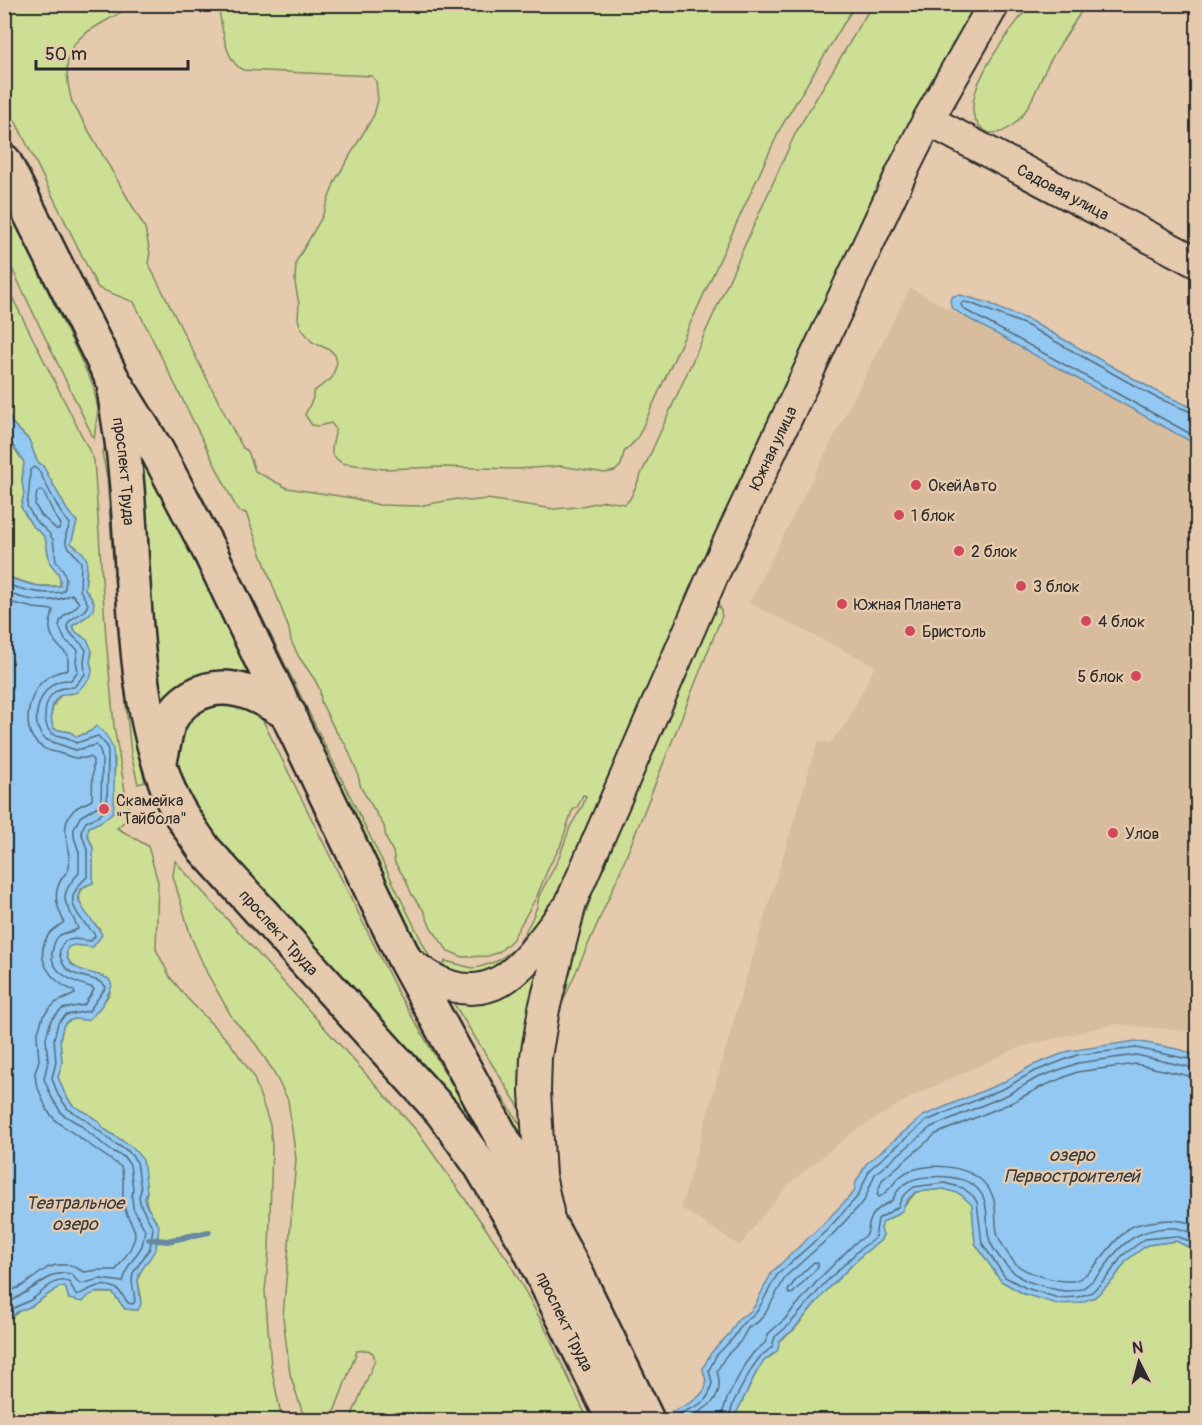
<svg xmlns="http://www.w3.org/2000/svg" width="1202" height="1425" font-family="Pangolin,sans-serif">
<rect width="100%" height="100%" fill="#e5caad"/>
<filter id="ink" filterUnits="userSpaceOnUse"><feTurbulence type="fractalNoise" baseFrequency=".0167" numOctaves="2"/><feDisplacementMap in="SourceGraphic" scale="12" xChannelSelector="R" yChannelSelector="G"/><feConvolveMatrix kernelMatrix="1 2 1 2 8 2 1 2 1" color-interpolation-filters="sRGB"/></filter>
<g filter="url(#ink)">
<!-- built -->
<polygon fill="#d8bc9e" points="910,288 1197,445 1197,1032 1115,1024 1020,1047 911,1097 853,1132 792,1181 758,1221 740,1246 681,1208 736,1012 818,741 830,743 846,724 875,666 749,603"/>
<!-- green -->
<g fill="#ccdf94" stroke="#7c8560" stroke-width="1.5">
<path d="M5,5h127c-46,31 -78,30 -60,97l73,126 5,25 -2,10 84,165 11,20 5,3 7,20 32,17 65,10 27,7 39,1 39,-7 12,2 18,-2 67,10 23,-2 29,-6 19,3 5,-5 166,-367 76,-127h104l-34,67 -381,819 -31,55 -40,31 -49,-4 4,-12 27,7 8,-1 17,-6 20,-14 15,-28 5,-12 2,-11 20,-38 11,-31 13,-22 3,-9 -3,-1 -5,11 -6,5 -12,36 -11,19 -12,30 -25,44 -13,12 -11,4 -25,1 -15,-6 -18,-25 -6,-15 -12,-16 -6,-15 -11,-17 -2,-11 -7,-14 -2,-12 -23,-38 -4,-17 -11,-26 -11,-15 -14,-28 -1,-12 -5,-10 -16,-23 -8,-16 -2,-12 -43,-116 -8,-2 -104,-209 -36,-14 -93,-188z"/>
<path d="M218,5h637l-74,122 -144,312 -13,13 -3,13 -6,6 -10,2 -44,-7 -44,3 -74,-2 -60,2 -41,-6 -5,-4 -5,-5v-7l3,-13v-6l-4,-5 -13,3 -6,-1 -7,-10 8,-17v-6l19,-14 5,-15 -2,-8 -5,-5 -18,-8 -11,-14 -3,-9 1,-15 -4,-21 1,-21 26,-45 13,-36 39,-66 4,-15 -2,-19 -4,-5 -129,-6c-19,-9 -21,-46 -25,-65z"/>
<path d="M1030,5h55c-11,19 -25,38 -36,58 -12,21 -17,46 -36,62 -9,7 -19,12 -29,5 -37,-25 29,-103 46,-125z"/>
<polygon points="5,202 93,385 98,409 94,439 5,254"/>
<path d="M4,281l90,179 12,178 8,88 14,83 -2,11 -9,8 31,18 10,36 -2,67 14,28 17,21 43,45 23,32 17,50 2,21 -3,105 -4,40 6,75 11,54h-277v-97l18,-15 7,-1 29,-20 6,-1 4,13 25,-6h19l12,16 13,1c1,-4 3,-9 3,-14 -1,-8 -5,-15 -1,-23 7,-15 20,-24 18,-42 -3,-16 -16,-24 -11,-40l-23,-49 -20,-13 -5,-7 -13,-9 -14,-8 -8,-13 -6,-15 4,-14 -2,-23 3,-14 5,-5 7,-2 12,1 15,-15 8,-12 -7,-17c-16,-3 -43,-9 -35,-30l6,-1 13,1 13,-17c-15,-12 -34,-38 -7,-46v-35l-6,-15 2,-6 13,-6 12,-39 1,-23 -24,-28 -14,6 -7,-5 -16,-3c-6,-13 -2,-27 10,-36l7,1 21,-24 -2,-9 2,-7 -10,-18 -6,-4 -4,-6 11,-7 11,-17 -9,-13 2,-21 -10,-20 -6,-5 6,-21 -10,-12 -24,-44 -6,-5 -8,-21 -17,-17 -7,-19z"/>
<polygon points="4,434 24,462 22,481 24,494 21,507 31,524 45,537 50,563 58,573 60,579 60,586 37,586 5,576"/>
<polygon points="109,441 136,736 141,766 145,782 138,784 131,754 118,628 107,478 102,452"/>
<polygon points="140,450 142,450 259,687 162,717 148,611"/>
<polygon points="200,492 431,960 433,967 421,958 195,493"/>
<polygon points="716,607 720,607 722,616 618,877 556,1017 555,1015 592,894 712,609"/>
<polygon points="235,700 260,715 399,995 502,1169 204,830 174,777 173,744 195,710"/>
<polygon points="175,861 417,1131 508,1260 544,1326 588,1420 350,1420 375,1360 373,1353 368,1350 357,1351 331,1420 305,1420 290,1374 283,1317 296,1159 288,1100 272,1069 255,1043 233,1019 207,973 191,937 173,876"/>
<path d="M545,957l-19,161 -72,-114c11,-3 22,0 34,-3 22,-6 40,-29 57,-44z"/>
<polygon points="440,1000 528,1137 530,1157"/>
<path d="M944,1189c12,2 22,6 28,16l3,38 26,38 23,13 33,9 38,-6 18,-17 14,-20 20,-15 29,-4 21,10v169h-464l24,-49 7,-10 10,-7 5,-13 15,-11 27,-34 43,-43 16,-12 3,-6 -2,-6 1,-7 16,-8 18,-22z"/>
</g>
<!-- water -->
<g fill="#92c8f1" stroke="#6989a2" stroke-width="1.5">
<polygon points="960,295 989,303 1000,309 1029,320 1156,391 1197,410 1197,445 964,316 952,308 950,301 953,296"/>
<path d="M4,404l8,19 17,17 8,21 6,5 24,44 10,12 -6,21 12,10 4,7 -2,29 9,13 -1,8 -4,5 -17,11 4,6 12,9 4,10 -2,10 2,9 -1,7 -14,15c-4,2 -10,1 -14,2 -13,5 -14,25 -9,35l16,3 7,5 14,-6 5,-5c22,15 18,34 18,57 0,10 1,19 -1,29l-11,9 -13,6 -2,7 6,14v35c-36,10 4,38 9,52l-9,12 -19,-2 -6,2c-9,24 27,25 41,32l3,7 -10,19 -9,11 -6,4 -12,-1 -7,2 -5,5 -3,14 2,23 -4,14 6,15 8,13 15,8 12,9 5,7 28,18 11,13 4,31 -2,7 1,7 13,21 -3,23 -17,25 -1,7 3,23 -3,6 -13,-1 -12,-16c-12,-1 -22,-3 -30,9l-14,-3 -4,-13 -6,1 -29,20 -13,5 -12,11v-747c17,7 36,13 55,10v-7l-2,-6 -8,-10 -5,-26 -14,-13 -10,-17 3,-13 -2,-13 2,-19 -19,-28z"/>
<path d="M1136,1041l46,9 15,6v195l-21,-10 -29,4 -20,15 -14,20 -18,17 -16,6 -22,1 -33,-10 -23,-13 -26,-38 -3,-38 -12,-11 -16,-5 -28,3 -9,8 -5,11 -19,11 -2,7 2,6 -3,6 -16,12 -35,35 -36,42 -14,11 -1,9 -14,11 -7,10 -24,49h-84c15,-5 59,-19 57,-38 0,-5 -3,-8 -3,-14l8,-15 19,-20 9,-15 11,-6 4,-5 18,-35 50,-47 32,-33 2,-10 10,-18 57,-48 79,-33 29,-17 38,-15z"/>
</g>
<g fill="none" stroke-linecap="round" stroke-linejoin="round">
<!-- shore -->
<g stroke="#546a7a" stroke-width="1.5">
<polyline points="1198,415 1153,396 1026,325 970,303 964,302 961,304 962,307 967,311 1198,438"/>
<polygon points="40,490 43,491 55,516 61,524 59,529 56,529 41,515 35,505 37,492"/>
<path d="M4,583c17,7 39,12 58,9l3,-4 1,-10 -3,-8 -7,-9 -3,-21 -4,-7 -14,-13 -8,-14c2,-12 3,-24 3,-36l4,-3 5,4 22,42 9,11 -4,10v10l15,18 -1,28 8,14c-3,12 -18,11 -21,22 3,12 14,14 19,24l-2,11 1,13 -11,13c-4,1 -9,0 -14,2 -16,6 -20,34 -8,45l16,4 8,5 22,-7 9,10 1,7 -1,55 -8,8 -13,6 -5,9 6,19v27c-20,18 -18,28 -1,48 4,4 7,6 9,11l-4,5 -17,-2 -9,2c-5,6 -7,11 -4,18 6,22 36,15 45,28l-17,24 -23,4 -8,8 -4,16 2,23 -4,16 6,17 10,14 15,9 31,25 14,8 9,11 4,28 -2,7 2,9 12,22 -3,20 -17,25 -1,8 3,20 -2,3 -5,-1c-3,-4 -8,-13 -13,-15 -14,-7 -27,2 -38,8l-2,-2 -5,-11c-16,-9 -28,12 -41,18 -11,5 -15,6 -25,15"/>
<path d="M4,591c20,10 49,14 68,3l7,9c-5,10 -18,9 -20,23l6,14 13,10 -2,11 2,10 -7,9c-5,0 -10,0 -14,2 -18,8 -29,42 -12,57 2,1 27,10 31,11l20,-5 4,5 2,9 -1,45 -21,13 -6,12v8l5,15v21c-25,27 -11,29 -1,56 -5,3 -12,3 -18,6 -4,3 -6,8 -7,13 -7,24 21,34 40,40l1,2 -10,15 -22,4 -11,11 -5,18 2,23 -4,18 8,19 10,16 17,10 31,26 14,7 6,8 3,24 -1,8 1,11 12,22 -3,16 -14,21 -5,15 -23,-3 -20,5 -9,-10 -7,-1 -11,2 -49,31"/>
<path d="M4,601l30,7 19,2c0,5 -3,10 -3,15 -1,13 9,22 18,30v15c-10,2 -18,4 -25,11 -16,15 -23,52 -1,66 5,4 11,4 17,6 12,4 17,7 31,4l3,3 -1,40c-5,3 -12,5 -17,9 -19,17 -3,39 -6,58 0,5 -5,7 -7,11 -10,16 -5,29 2,44 -5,4 -11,7 -15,12 -17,25 3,48 25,57l1,3 -20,9 -12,13 -6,20 2,24 -4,13 1,10 11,27 9,11 65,46c4,11 1,21 2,32 0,12 7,20 11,30 5,12 -12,32 -18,41h-17l-15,2 -14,-7h-14l-9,3 -25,18 -18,8"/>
<path d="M1198,1078l-62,-14 -59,8 -36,15 -30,16 -75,31 -54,46 -5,14 2,3c12,-5 16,-21 30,-26 28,-10 72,-5 84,26 5,13 0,28 6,41 3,7 11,20 17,26 11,10 41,18 56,17 19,-1 39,-42 59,-54 9,-4 17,-5 27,-6 15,-2 25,-1 40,5"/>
<polygon points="814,1262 818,1263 818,1267 793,1293 789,1294 788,1291 796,1279"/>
<polyline points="665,1420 697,1406 705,1400 709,1394 712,1383 709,1370 716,1356 734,1337 743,1323 753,1316 758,1310 777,1275 827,1230 858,1196 870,1169 926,1121 1005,1088 1033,1072 1077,1055 1136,1048 1198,1061"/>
<path d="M684,1420c22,-11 42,-20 33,-49l8,-14 15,-15 8,-14 10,-6 7,-8 21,-38 46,-41 32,-34 11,-27 56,-47 76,-32 30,-17 41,-15 58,-8 62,14"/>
<path d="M720,1420l7,-21 18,-35 9,-12 11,-9 4,-10 15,-13 35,-41 36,-36 12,-8c2,-14 4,-22 17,-30 5,-3 8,-2 10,-8 7,-14 18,-19 33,-20 20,-2 51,0 58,25 3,11 1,24 4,36 4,15 24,37 38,43 16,5 37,14 54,8 7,-3 12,-9 17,-14 8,-8 13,-17 20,-25 15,-16 36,-23 58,-22 7,1 15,5 22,8"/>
<polyline points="728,1420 734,1401 752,1368 760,1357 772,1347 775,1337 789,1325 825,1283 860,1249 875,1238 878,1219 898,1207 903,1196 914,1187 944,1183 963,1188 973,1196 977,1202 982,1243 1005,1277 1026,1288 1058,1298 1078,1297 1092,1292 1108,1276 1123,1255 1145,1239 1176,1236 1198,1244"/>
</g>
<!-- stream -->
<polyline stroke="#6989a2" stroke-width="6" points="149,1239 167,1241 209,1232"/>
<!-- minor casing -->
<g stroke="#2b2b2b" stroke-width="34">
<g id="minor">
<path id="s1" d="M928,120l270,143"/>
<path d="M404,958c8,6 17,14 26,19 67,37 98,-19 134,-65"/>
<path id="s2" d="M548,1212l-8,-36 -5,-85 1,-34 8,-48 27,-107 143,-329 188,-401 26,-52 66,-116"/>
</g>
</g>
<!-- major casing -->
<g stroke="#2b2b2b" stroke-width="38">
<g id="major">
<polyline points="4,161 113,380 157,451 210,552 404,958 577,1275 647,1420"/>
<path id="s3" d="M115,394c3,24 8,48 10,72 11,106 4,219 42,320 8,23 24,43 37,63l238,263 39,54 46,78 87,176"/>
<path d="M160,760c3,-10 4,-21 7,-32 9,-28 38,-44 67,-39 20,3 38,15 55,25"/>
</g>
</g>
<!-- minor -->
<use href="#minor" stroke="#e5caad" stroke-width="30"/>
<!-- major -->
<use href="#major" stroke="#e5caad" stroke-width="33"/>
</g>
</g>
<!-- markers -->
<g fill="#d1495b" stroke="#e5caad" stroke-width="2">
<circle cx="916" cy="485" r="6"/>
<circle cx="899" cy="515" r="6"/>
<circle cx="959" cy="551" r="6"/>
<circle cx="1021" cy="586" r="6"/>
<circle cx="842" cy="604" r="6"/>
<circle cx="1086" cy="621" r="6"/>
<circle cx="910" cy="631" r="6"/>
<circle cx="1136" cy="676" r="6"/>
<circle cx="104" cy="809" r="6"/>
<circle cx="1113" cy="833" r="6"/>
</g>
<g text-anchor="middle" stroke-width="5" stroke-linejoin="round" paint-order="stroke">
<!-- street labels -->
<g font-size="16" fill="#2b2b2b" stroke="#e5caad">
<text dy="6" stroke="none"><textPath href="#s1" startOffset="153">Садовая улица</textPath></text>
<text dy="6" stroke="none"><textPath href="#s2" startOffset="812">Южная улица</textPath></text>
<text dy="6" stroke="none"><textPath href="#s3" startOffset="78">проспект Труда</textPath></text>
<text dy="6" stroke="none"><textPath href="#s3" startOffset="582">проспект Труда</textPath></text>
<text dy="6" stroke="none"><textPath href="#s3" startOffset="1068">проспект Труда</textPath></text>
</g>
<!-- poi labels -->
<g font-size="16" fill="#2b2b2b" stroke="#e5caad" text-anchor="start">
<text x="928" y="491">ОкейАвто</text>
<text x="911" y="521">1 блок</text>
<text x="971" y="557">2 блок</text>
<text x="1033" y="592">3 блок</text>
<text x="854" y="610">Южная Планета</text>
<text x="1098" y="627">4 блок</text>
<text x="922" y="637">Бристоль</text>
<text x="1124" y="682" text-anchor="end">5 блок</text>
<text x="116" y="806">Скамейка<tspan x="116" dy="18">"Тайбола"</tspan></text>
<text x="1125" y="839">Улов</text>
</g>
<!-- water labels -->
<g font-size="18" font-style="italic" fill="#353b3f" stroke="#e5caad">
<text x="1072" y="1161">озеро<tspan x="1072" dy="21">Первостроителей</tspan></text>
<text x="75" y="1209">Театральное<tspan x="75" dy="21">озеро</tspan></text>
</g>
</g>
<!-- margin -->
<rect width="1202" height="1425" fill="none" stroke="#e5caad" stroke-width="24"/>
<rect x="12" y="12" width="1178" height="1401" fill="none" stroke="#2b2b2b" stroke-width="2" filter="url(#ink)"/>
<!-- north arrow -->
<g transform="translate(1139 1362) rotate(354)" stroke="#e5caad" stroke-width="4.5" paint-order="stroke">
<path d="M0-4.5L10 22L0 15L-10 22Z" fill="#2b2b2b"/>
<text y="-9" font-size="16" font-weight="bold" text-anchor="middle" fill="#2b2b2b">N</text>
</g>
<!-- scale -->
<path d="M36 60v9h152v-9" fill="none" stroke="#2b2b2b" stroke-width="3"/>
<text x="45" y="60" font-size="18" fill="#2b2b2b" stroke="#e5caad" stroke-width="4.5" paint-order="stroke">50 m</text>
</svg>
